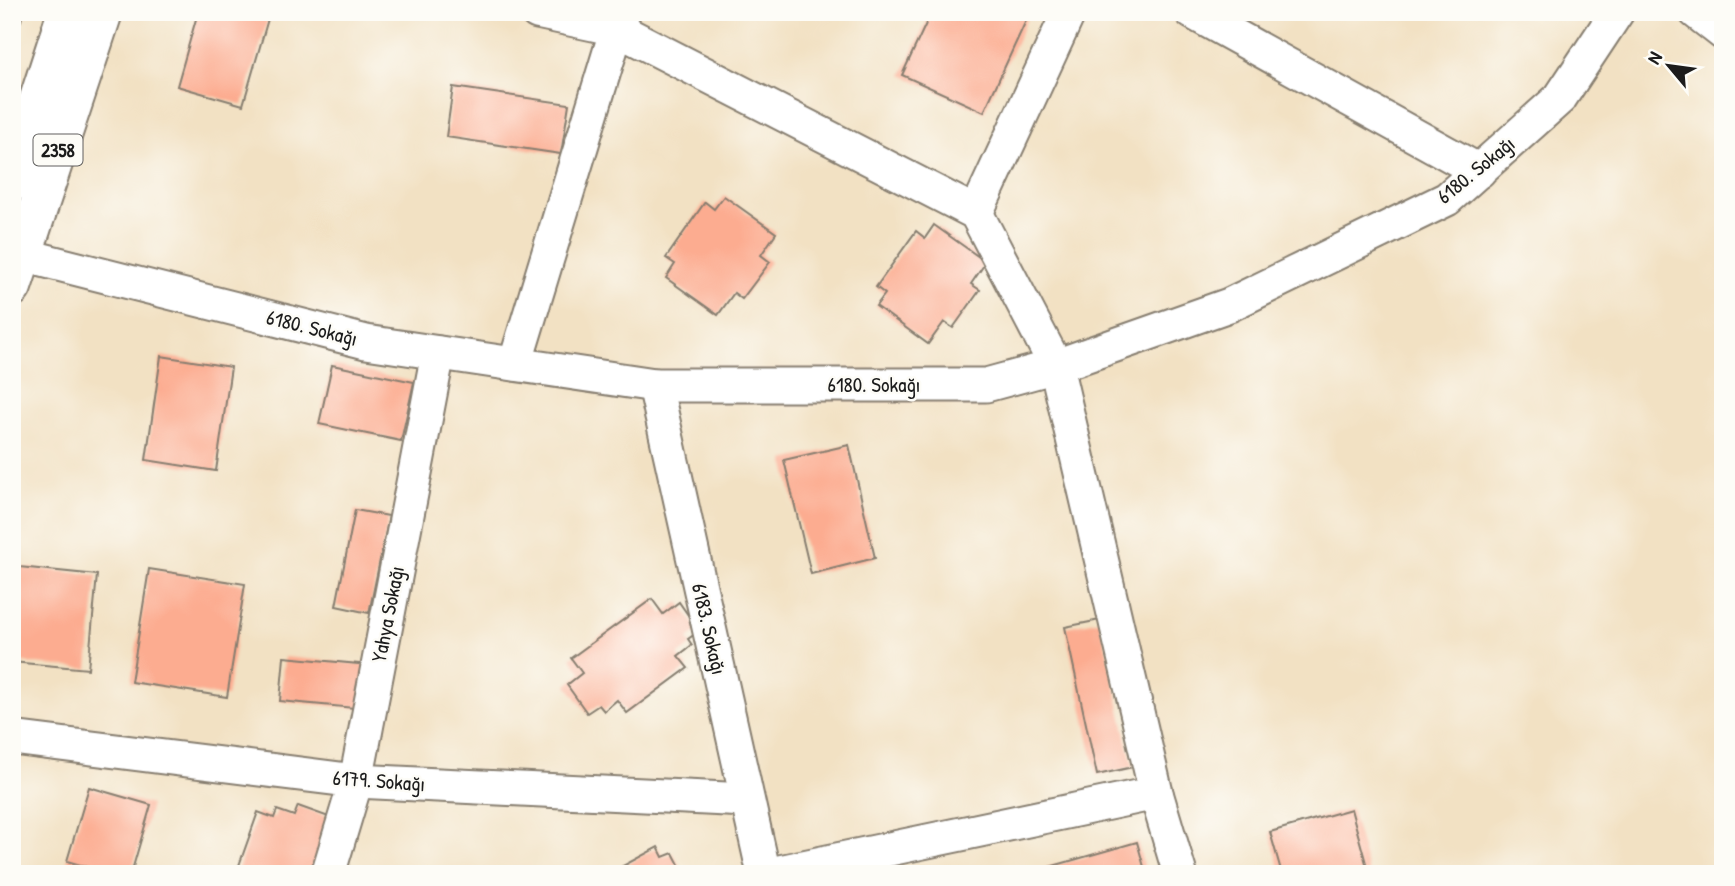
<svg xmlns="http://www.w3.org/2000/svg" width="1735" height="886" font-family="'Patrick Hand',sans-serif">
<rect width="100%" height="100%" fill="#fdfcf7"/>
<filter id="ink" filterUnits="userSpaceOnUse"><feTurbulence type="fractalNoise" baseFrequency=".0143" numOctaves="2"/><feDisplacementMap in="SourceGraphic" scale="14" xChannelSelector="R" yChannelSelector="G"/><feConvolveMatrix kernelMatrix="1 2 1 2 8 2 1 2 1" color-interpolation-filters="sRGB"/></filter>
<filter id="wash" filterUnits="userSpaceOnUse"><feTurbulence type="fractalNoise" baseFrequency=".00686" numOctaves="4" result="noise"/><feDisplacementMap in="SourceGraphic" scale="28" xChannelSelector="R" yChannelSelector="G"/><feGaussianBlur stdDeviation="1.57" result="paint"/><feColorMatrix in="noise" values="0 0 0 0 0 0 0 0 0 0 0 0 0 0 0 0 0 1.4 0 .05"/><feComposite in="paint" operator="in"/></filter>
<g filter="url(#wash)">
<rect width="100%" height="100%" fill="#f2e1c3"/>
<g id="blocks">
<!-- building -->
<g fill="#fcac90">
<polygon points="12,12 23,12 21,21 12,19"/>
<polygon points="198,12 270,12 243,105 177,86"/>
<polygon points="923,12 1030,12 984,112 902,75 930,15"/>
<polygon points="453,87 569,104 561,154 446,137"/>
<polygon points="724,196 776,233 761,255 770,262 742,299 734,293 718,315 666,278 675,264 666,258 705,202 714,209"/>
<polygon points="934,225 986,262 971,284 980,290 953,328 944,322 928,344 876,306 885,294 876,287 916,231 925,238"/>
<polygon points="161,356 231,367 216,471 146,460"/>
<polygon points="332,365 414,382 401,441 319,424"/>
<polygon points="849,445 875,558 811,574 784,460"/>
<polygon points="355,510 389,516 369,613 336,606"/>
<polygon points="19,567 97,575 88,669 12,662 12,636"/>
<polygon points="149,569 245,584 227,697 131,682"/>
<polygon points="652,599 663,614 679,602 699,631 688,639 692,645 678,656 688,668 627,713 617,700 604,711 599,705 587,713 567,685 582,673 571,658"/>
<polygon points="1100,620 1133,767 1097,775 1065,627"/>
<polygon points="284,657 369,665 365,709 280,701"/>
<polygon points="89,787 151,805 131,874 111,874 67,861"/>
<polygon points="298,806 329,817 324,831 334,834 320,874 236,874 258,812 274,818 277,810 294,816"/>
<polygon points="1351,809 1369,874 1282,874 1270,832"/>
<polygon points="1137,842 1146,874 1028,874 1028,873"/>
<polygon points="658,847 663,857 673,853 684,874 608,874"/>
</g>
</g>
</g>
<g filter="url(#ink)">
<use href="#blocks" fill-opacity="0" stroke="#877e70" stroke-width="2"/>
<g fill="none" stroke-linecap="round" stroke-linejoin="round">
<!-- minor casing -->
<g stroke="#877e70" stroke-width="37">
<g id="minor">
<polyline points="537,12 617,29 976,213 1056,366 1156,793 1180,874"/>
<polyline points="1192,12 1479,171"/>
<polyline points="1696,12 1723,33"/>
<polyline points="976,213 1069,12"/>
<polyline points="23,255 366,342 655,385 986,385 1056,366 1229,305 1447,199 1560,98 1617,12"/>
<polyline points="515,364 622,12"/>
<polyline points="655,385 764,874"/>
<polyline points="12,738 356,781 747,800"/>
<polyline points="328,874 356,781 438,353"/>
<polyline points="770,874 1156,793"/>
</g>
</g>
<!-- primary casing -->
<g stroke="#877e70" stroke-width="42">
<g id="primary">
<polyline points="12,182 67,12"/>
<polyline points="12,287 103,12"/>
</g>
</g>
<!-- minor -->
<use href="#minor" stroke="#fff" stroke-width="33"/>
<!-- primary -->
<use href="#primary" stroke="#fff" stroke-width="38"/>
</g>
</g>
<g text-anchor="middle" stroke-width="5" stroke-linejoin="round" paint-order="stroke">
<!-- shield labels -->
<rect fill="#fdfcf7" stroke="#605f5e" stroke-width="2" x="33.5" y="134.5" width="49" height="31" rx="5"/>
<g font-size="19" font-weight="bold" fill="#1c1c1c">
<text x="58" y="157">2358</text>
</g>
<!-- street labels -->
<g font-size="21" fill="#1c1c1c" stroke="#fdfcf7">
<text transform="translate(1476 170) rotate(-39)" y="7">6180. Sokağı</text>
<text transform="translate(312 328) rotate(14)" y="7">6180. Sokağı</text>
<text x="874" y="392">6180. Sokağı</text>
<text transform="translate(388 614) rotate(-79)" y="7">Yahya Sokağı</text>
<text transform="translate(709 629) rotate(77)" y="7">6183. Sokağı</text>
<text transform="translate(379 781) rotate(4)" y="7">6179. Sokağı</text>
</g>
</g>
<!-- margin -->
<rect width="1735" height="886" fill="none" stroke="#fdfcf7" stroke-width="42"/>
<!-- north arrow -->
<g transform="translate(1669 66) rotate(299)" stroke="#fdfcf7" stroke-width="5" paint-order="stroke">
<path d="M0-5L12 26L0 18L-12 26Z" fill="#1c1c1c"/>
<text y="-10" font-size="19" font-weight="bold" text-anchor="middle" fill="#1c1c1c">N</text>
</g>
</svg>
